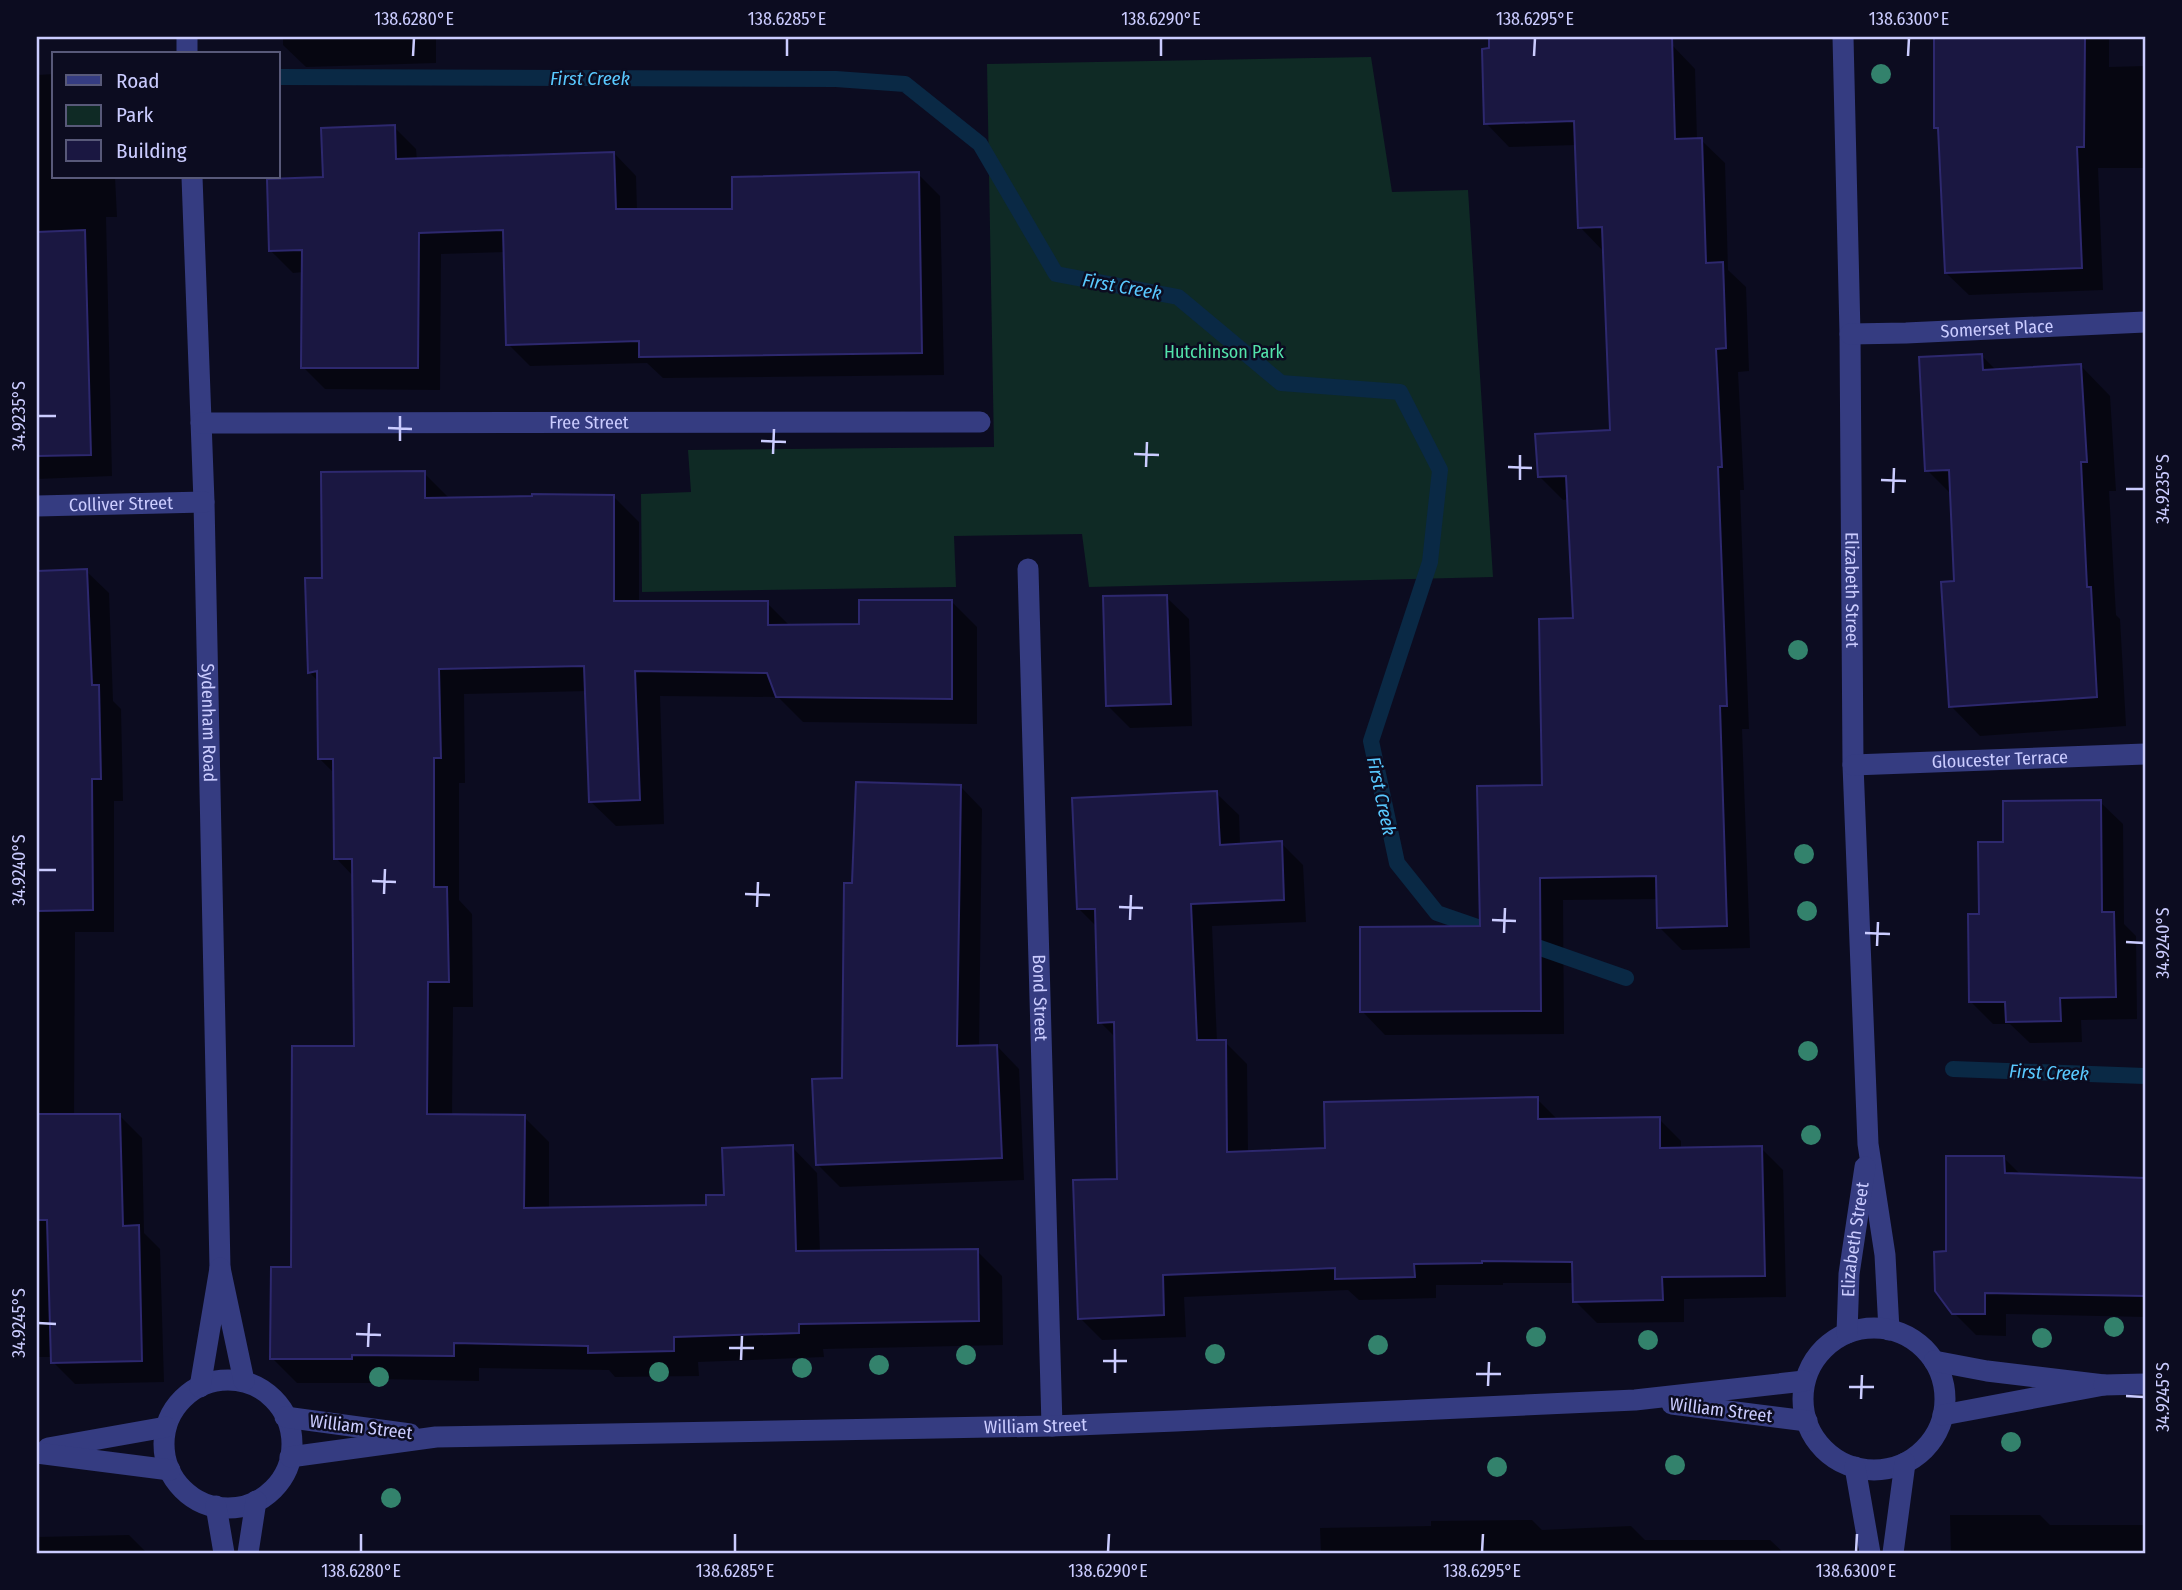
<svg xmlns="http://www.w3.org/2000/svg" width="2182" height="1590" font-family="'Fira Sans Condensed',sans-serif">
<rect width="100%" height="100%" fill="#0c0c20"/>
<!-- green -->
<polygon fill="#0f2a25" points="1371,57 1392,192 1468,190 1493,577 1089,587 1082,534 954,536 956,587 642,592 641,494 691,492 688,450 994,447 987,64"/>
<!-- shadow -->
<g fill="#0007">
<polygon points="283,37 436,37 436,63 306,67 283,45"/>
<polygon points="1491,37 1643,37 1644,46 1672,45 1695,69 1697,140 1701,140 1725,163 1728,270 1746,287 1749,371 1738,372 1744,490 1740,490 1749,729 1742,729 1750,948 1682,950 1659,927 1658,899 1563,900 1564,1034 1385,1035 1362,1011 1481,928 1544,787 1575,619 1569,499 1563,500 1539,476 1612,432 1604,252 1580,227 1577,145 1509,147 1486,123"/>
<polygon points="1936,37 2109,37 2109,67 2145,66 2145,168 2098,168 2103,290 1969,295 1946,273 1940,131 1936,127"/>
<polygon points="54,74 54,177 115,177 117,217 106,217 112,476 37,479 37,75"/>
<polygon points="394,127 416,149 417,161 614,153 636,176 637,211 734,211 918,174 940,196 944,375 663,378 647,363 530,366 508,344 506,252 441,254 440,390 325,389 303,367 303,272 293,273 271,251 325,179"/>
<polygon points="1982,356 1997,371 2081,366 2110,396 2116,491 2109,491 2116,615 2120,619 2126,726 1980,736 1951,706 1956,583 1952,495 1927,470"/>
<polygon points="424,473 449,498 614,497 639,522 639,602 767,603 790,626 861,626 952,602 977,627 977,724 803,722 778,697 660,696 664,824 616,826 590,801 587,691 464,694 465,783 459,783 459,900 472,914 473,1007 453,1007 452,1116 524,1117 549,1142 549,1210 708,1207 726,1197 792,1147 817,1173 820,1253 977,1251 1002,1276 1003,1345 823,1349 824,1357 698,1362 699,1376 615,1377 609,1370 479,1368 479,1381 376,1379 376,1383 297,1383 272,1358 292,1269 356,1048 354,877 336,858 335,774 320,759 319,682 309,672 324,580"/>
<polygon points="86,571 109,593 113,701 121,709 123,801 114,801 114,932 75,932 74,1116 120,1116 142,1138 144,1233 160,1249 164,1382 75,1384 53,1362 53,1357 37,1357 37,573"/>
<polygon points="1166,597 1189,619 1192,726 1130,728 1107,705"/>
<polygon points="960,786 982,809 979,1047 997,1046 1019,1069 1024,1180 840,1187 818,1165 844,1080 854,885"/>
<polygon points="1216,793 1239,815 1240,845 1281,843 1303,865 1306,922 1212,926 1217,1042 1225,1042 1247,1064 1248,1153 1327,1150 1537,1099 1558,1120 1659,1119 1681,1141 1681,1149 1761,1148 1783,1170 1786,1297 1684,1299 1684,1322 1597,1323 1575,1301 1574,1283 1503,1283 1503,1285 1436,1285 1436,1298 1359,1300 1348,1290 1184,1297 1186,1337 1102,1340 1080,1318 1119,1180 1116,1038 1100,1022 1097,927 1079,909"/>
<polygon points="2100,802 2123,824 2124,924 2136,936 2137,1019 2081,1020 2082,1042 2030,1043 2010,1024 1993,1024 1971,1002 1981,916 2005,844"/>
<polygon points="2004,1158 2022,1176 2145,1178 2145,1317 2006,1314 2006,1336 1976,1335 1954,1313 1947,1253"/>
<polygon points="1950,1515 2040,1515 2050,1525 2145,1525 2145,1553 1951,1553"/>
<polygon points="1532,1520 1542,1530 1631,1526 1645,1540 1770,1540 1784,1553 1321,1553 1320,1528 1431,1526 1431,1521"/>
<polygon points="129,1535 147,1553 37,1553 37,1537"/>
<polygon points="783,1552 785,1553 741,1553"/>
</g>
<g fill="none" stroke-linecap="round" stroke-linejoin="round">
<!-- stream -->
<g stroke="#0a2945" stroke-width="16">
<polyline points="278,77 836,79 905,84 980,144 1056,274 1178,297 1281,383 1400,392 1440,470 1430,562 1371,741 1397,863 1437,913 1495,933"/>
<polyline points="1523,942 1626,978"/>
<polyline points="1953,1069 2145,1076"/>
</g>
</g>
<!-- building -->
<g fill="#1a1741" stroke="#2d286e" stroke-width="2">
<polygon points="1489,37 1672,37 1675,139 1702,138 1706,263 1723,262 1726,348 1716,349 1722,467 1718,467 1727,706 1720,706 1727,926 1657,928 1656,876 1540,878 1541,1011 1360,1012 1360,927 1480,926 1477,786 1542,785 1539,619 1573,618 1566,476 1538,477 1535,434 1610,430 1602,227 1578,228 1574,121 1484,124 1482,49 1489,48"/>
<polygon points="1934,37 2085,37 2084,147 2077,147 2082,268 1945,273 1938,128 1934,128"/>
<polygon points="395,125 396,159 614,152 616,209 732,209 732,177 919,172 922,353 639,357 639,341 506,345 503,230 419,233 418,368 301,368 302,250 269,251 267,179 323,177 321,128"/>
<polygon points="85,230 91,455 37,456 37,232"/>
<polygon points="1982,354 1983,370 2081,364 2087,462 2081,462 2087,587 2091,587 2097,697 1949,707 1941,582 1954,581 1949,470 1925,471 1919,357"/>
<polygon points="425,471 425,498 532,496 532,494 614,495 614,601 768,601 768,625 859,624 859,600 952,600 952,699 776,697 767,673 635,671 640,800 589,802 584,666 439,669 441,758 434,758 434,887 447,887 449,982 428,982 427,1114 525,1115 524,1208 706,1205 706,1195 724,1195 722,1148 793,1145 796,1251 978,1249 979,1321 799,1324 799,1333 674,1337 674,1351 588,1353 588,1346 454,1343 454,1356 352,1355 352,1359 270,1359 271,1267 291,1267 292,1046 354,1046 352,859 334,859 333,759 318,759 317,671 308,673 305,578 322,578 321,472"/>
<polygon points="87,569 92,685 99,685 101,779 92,779 93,910 37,911 37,571"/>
<polygon points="1167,595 1171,704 1106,706 1103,596"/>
<polygon points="856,782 961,785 957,1046 997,1045 1002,1158 816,1165 812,1079 842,1078 844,883 852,883"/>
<polygon points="1217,791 1220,845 1282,841 1284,900 1191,904 1197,1040 1226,1040 1227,1152 1325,1148 1324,1102 1538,1097 1538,1119 1660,1117 1660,1148 1762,1146 1765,1276 1662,1277 1663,1300 1573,1302 1572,1262 1482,1261 1482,1263 1414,1264 1415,1277 1335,1279 1335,1268 1163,1275 1164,1315 1078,1319 1073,1180 1117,1179 1114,1022 1098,1023 1095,909 1077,909 1072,798"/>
<polygon points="2101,800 2102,912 2114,912 2116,997 2060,998 2061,1021 2006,1022 2005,1002 1969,1002 1968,914 1979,914 1978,842 2003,842 2003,801"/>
<polygon points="37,1114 120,1114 123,1226 139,1225 142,1361 51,1363 47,1220 37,1220"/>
<polygon points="1946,1156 2004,1156 2005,1173 2145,1178 2145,1296 1985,1293 1985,1314 1952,1314 1935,1291 1934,1252 1946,1251"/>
</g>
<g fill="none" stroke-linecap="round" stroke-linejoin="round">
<!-- street -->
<g stroke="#353c81" stroke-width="21">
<polyline points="187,37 187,54"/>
<path id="s1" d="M1843,37l7,297 3,431 15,379 17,111 4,75"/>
<path id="s2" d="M192,177l12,325 16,766"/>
<path id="s3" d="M1850,334l56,-1 239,-11"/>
<path id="s4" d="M201,423l779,-1"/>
<path id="s5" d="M37,506l167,-4"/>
<path id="s6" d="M1028,569l24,857"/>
<path id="s7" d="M1853,765l292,-11"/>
<circle cx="1874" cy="1399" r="71"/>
<path id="s8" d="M1847,1333l2,-59 16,-107"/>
<polyline points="1934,1361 1987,1371 2104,1385 1943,1415"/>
<circle cx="228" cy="1444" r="64"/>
<polyline points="2104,1385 2145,1384"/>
<polyline points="200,1387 220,1268 244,1381"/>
<polyline points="1672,1404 1807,1421"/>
<polyline points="285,1417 410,1434"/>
<polyline points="48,1448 166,1427"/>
<polyline points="37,1453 170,1470"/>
<path id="s9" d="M290,1457l146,-20 616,-11 124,-5 459,-21 169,-19"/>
<polyline points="1855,1467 1870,1553"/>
<polyline points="216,1506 224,1553"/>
<polyline points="248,1553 256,1501"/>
<polyline points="1893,1553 1905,1463"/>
</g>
</g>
<!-- trees -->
<g fill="#33826c">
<circle cx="1881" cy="74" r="10"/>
<circle cx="1798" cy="650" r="10"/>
<circle cx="1804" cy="854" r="10"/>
<circle cx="1807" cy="911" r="10"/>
<circle cx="1808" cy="1051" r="10"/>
<circle cx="1811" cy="1135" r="10"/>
<circle cx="2114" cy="1327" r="10"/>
<circle cx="1536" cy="1337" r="10"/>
<circle cx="2042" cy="1338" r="10"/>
<circle cx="1648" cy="1340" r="10"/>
<circle cx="1378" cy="1345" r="10"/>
<circle cx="1215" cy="1354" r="10"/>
<circle cx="966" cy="1355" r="10"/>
<circle cx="879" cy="1365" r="10"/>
<circle cx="802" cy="1368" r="10"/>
<circle cx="659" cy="1372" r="10"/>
<circle cx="379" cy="1377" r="10"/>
<circle cx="2011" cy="1442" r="10"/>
<circle cx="1675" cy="1465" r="10"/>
<circle cx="1497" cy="1467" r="10"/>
<circle cx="391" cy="1498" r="10"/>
</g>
<!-- ticks -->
<path fill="none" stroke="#cbccff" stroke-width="2.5" d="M413,56l1,-18M787,56v-18M1161,56v-18M1534,56l1,-18M1908,56l1,-18M38,416h18M388,428l24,1M400,441v-25M761,441l25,1M773,454l1,-25M1134,454l25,1M1146,467l1,-25M1508,467l24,1M1520,480v-25M1881,480l25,1M2126,489h18M1893,493l1,-25M38,870h18M372,881l24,1M384,894l1,-25M745,894l25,1M757,907l1,-25M1119,907l24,1M1130,920l1,-25M1492,920l24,1M1504,933l1,-25M1865,933l25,1M2126,942l18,1M1877,946l1,-24M38,1323l18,1M356,1334l25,1M368,1347l1,-24M729,1348h25M741,1360l1,-24M1103,1361h24M1115,1373v-24M1476,1374h25M1488,1386l1,-24M1849,1387h25M2126,1396l18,1M1861,1399l1,-24M361,1552v-18M735,1552v-18M1108,1552l1,-18M1482,1552l1,-18M1856,1552l1,-18"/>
<g text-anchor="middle" stroke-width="5" stroke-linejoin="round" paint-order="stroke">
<!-- street labels -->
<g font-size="18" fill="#cbccff" stroke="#0c0c20">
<text dy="6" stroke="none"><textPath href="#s3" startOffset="147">Somerset Place</textPath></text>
<text dy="6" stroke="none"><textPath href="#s4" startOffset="388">Free Street</textPath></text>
<text dy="6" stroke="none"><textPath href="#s5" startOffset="84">Colliver Street</textPath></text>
<text dy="6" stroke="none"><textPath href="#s1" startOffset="553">Elizabeth Street</textPath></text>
<text dy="6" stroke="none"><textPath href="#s2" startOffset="546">Sydenham Road</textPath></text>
<text dy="6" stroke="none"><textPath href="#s7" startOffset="147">Gloucester Terrace</textPath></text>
<text dy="6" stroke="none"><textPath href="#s6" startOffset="429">Bond Street</textPath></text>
<text dy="6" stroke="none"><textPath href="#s8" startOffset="94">Elizabeth Street</textPath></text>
<text transform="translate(1721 1410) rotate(7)" y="6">William Street</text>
<text dy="6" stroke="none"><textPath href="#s9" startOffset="747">William Street</textPath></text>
<text transform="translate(361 1427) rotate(7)" y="6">William Street</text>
</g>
<!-- park labels -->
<g font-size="18" fill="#53e3ab" stroke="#0c0c20">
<text x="1224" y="358">Hutchinson Park</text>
</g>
<!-- water labels -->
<g font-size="19" font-style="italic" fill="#59c9ff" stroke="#0c0c20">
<text x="590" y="85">First Creek</text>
<text transform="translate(1122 286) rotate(10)" y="7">First Creek</text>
<text transform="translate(1382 796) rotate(78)" y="7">First Creek</text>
<text transform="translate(2049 1072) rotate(2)" y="7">First Creek</text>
</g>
</g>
<!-- border -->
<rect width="2182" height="1590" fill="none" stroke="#0c0c20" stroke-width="77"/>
<!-- legend -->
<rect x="52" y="52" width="228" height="126" fill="#0c0c20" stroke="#585979" stroke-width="2"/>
<rect x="66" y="75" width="35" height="10" fill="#353c81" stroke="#585979" stroke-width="2"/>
<text x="116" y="88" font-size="21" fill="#cbccff">Road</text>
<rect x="66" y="105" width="35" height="21" fill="#0f2a25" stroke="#585979" stroke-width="2"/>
<text x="116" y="122" font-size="21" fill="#cbccff">Park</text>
<rect x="66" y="140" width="35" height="21" fill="#1a1741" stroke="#585979" stroke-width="2"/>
<text x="116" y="158" font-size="21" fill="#cbccff">Building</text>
<rect x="38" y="38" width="2106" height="1514" fill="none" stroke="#cbccff" stroke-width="2.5"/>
<g font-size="18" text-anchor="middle" fill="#cbccff">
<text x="414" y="25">138.6280°E</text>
<text x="787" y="25">138.6285°E</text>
<text x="1161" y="25">138.6290°E</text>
<text x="1535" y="25">138.6295°E</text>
<text x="1909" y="25">138.6300°E</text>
<text transform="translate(19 416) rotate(-90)" y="6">34.9235°S</text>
<text transform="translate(2163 489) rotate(-90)" y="6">34.9235°S</text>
<text transform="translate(19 870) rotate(-90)" y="6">34.9240°S</text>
<text transform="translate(2163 943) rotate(-90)" y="6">34.9240°S</text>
<text transform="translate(19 1323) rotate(-90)" y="6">34.9245°S</text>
<text transform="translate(2163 1397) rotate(-90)" y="6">34.9245°S</text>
<text x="361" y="1577">138.6280°E</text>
<text x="735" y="1577">138.6285°E</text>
<text x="1108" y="1577">138.6290°E</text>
<text x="1482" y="1577">138.6295°E</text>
<text x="1856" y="1577">138.6300°E</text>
</g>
</svg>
